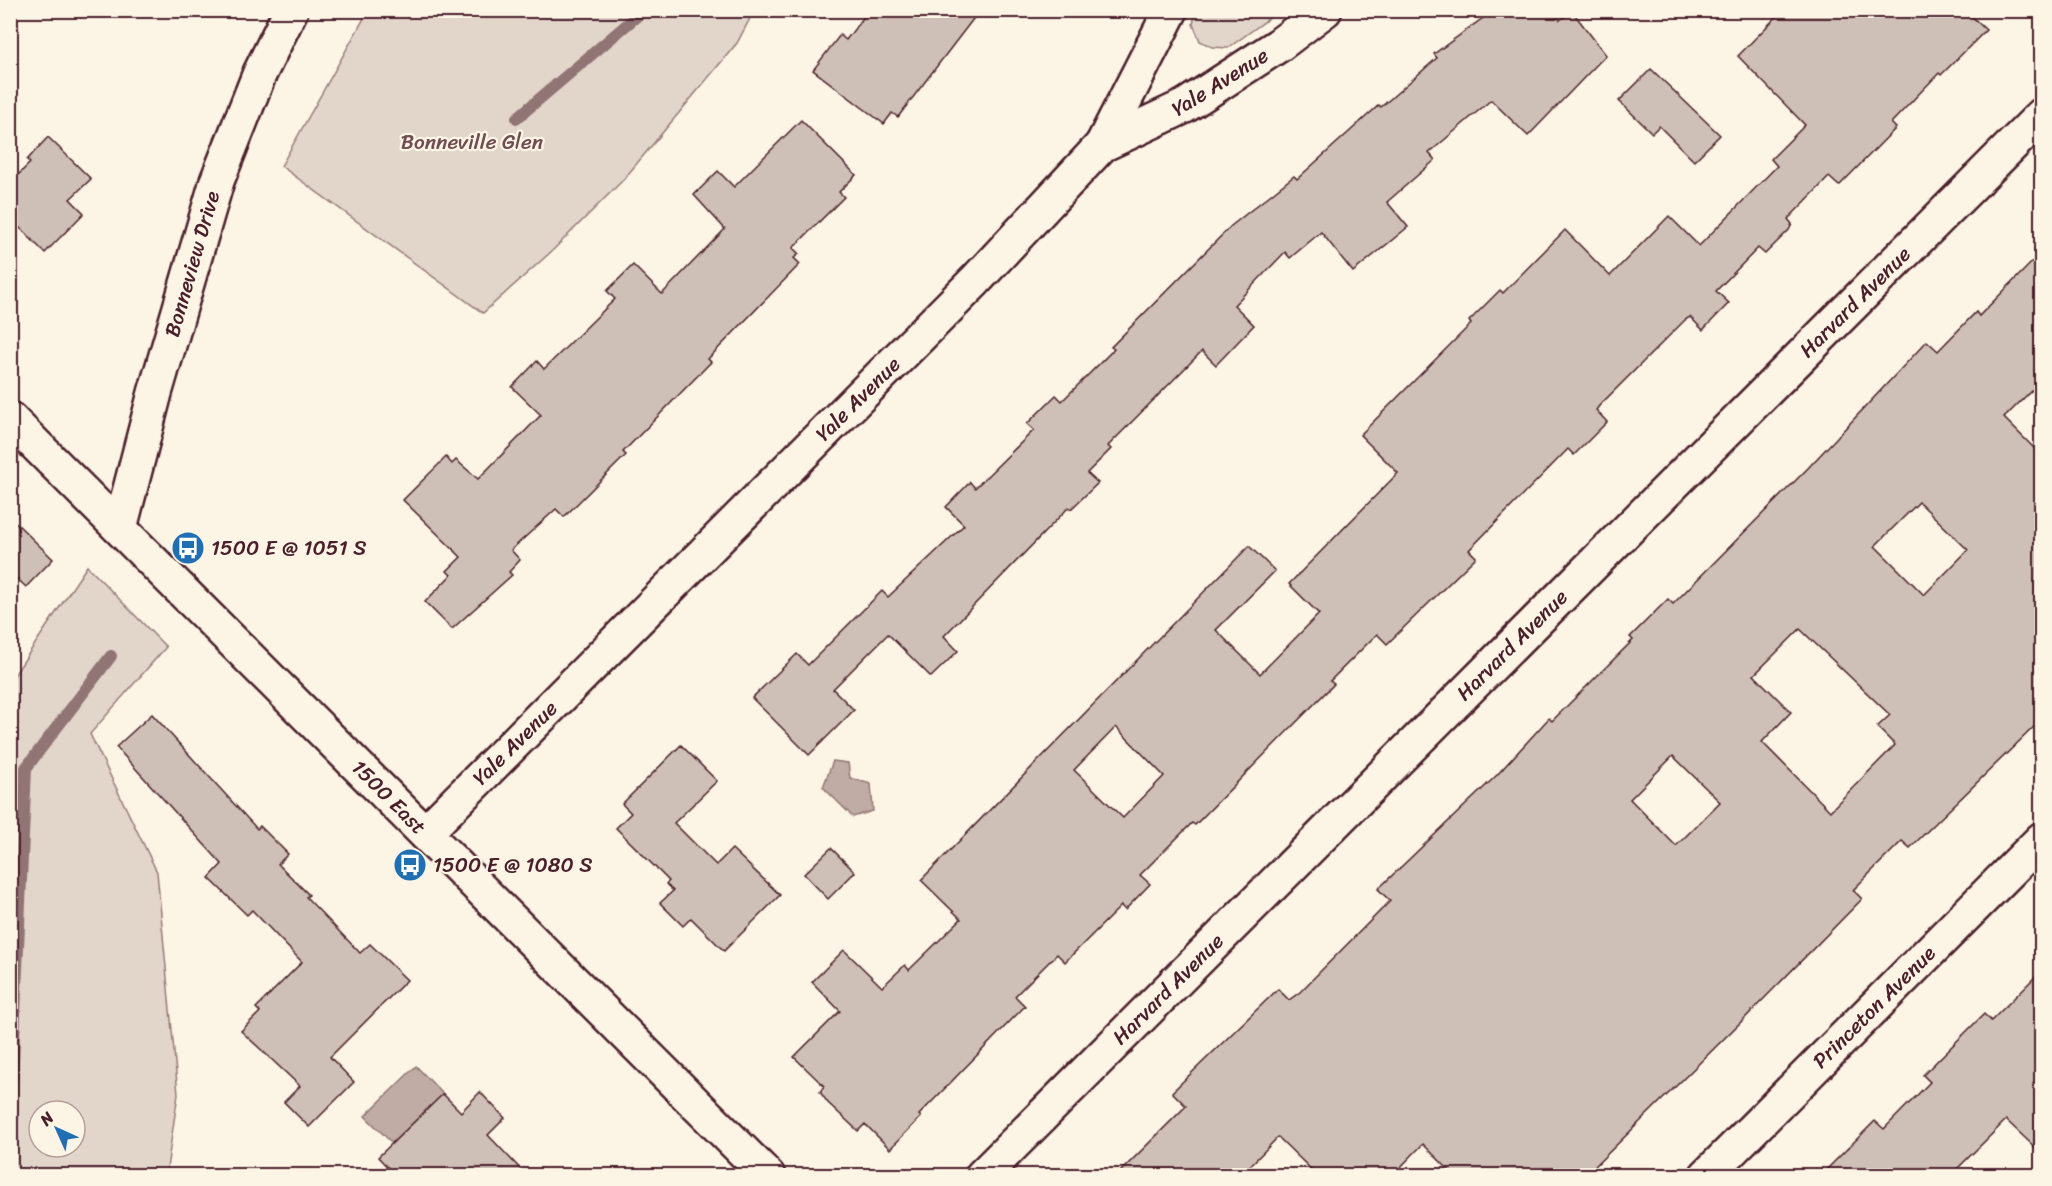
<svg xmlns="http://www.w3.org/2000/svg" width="2052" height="1186" font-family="Sriracha,sans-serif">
<rect width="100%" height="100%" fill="#fcf5e5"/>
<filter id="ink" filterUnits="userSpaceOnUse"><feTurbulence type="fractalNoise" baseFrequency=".0167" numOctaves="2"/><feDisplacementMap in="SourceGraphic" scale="12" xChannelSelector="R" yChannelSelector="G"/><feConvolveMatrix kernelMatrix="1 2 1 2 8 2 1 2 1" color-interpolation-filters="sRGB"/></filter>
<g filter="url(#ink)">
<!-- green -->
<g fill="#e2d5ca" stroke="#967a7a" stroke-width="1.5" fill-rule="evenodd">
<polygon points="368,11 368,10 754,11 737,43 624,179 552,251 483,313 281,166"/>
<polygon points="1196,11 1196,10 1279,11 1228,48 1212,47 1200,41 1193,24"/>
<path d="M87,566l79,81 -76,87 67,138 21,222 -12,81h-155v-495zM39,1111h36v36h-36z"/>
</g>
<!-- water -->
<g fill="#c0aca5" stroke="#917474" stroke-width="1.5">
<polygon points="833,761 848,763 850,778 871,784 873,811 853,817 823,787"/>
<polygon points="416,1066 443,1094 392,1143 365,1116"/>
</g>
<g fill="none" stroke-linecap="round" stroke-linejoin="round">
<!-- stream -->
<g stroke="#917474" stroke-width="12">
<polyline points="517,118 644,10"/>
<polyline points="10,1127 26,768 111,656"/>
</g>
</g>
<!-- building -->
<g fill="#cfc0b7" stroke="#4a1f2b" stroke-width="1.5" fill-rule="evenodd">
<polygon points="869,10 980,10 898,117 892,113 884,124 813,70 840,35 846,40"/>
<polygon points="1494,10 1552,10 1560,20 1572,11 1606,55 1528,136 1491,100 1429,153 1435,160 1387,202 1408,227 1353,272 1321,232 1290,258 1285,252 1234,305 1254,325 1216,365 1202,351 1108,446 1111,449 1087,473 1098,483 1071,509 1069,507 944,636 958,651 931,677 888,634 833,689 854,710 809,755 752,698 797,654 808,665 882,591 888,597 964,525 946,507 970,482 975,488 1034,430 1027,424 1056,395 1062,401 1114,349 1111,347 1231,226 1294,176 1297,179 1379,105 1381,107 1437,58 1434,54"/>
<path d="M1783,10h182l21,20 -45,45 -2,-2 -48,50 5,5 -57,58 -10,-9 -41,42 4,5 -3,6 -24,24 -7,-6 -42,43 13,12 -26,27 -13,-13 -5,3 -86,86 -3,4 11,12 -33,33 -6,-6 -99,101 7,7 -89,87 -10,-10 -47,47 4,3 -139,141 -3,-2 -52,52 10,9 -25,26 -4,-4 -56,56 -8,-8 -42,42 10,10 -106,109 2,2 -31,32 -25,-25 -7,7 -30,-28 -8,-11 4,-6 -30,-29 46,-46 -28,-29 32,-32 38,37 23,-22 4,5 52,-51 -40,-39 328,-334 26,25 -59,59 44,44 59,-60 -30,-30 109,-111 -38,-38 111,-111 -2,-3 31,-31 3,3 62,-63 45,46 59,-60 30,30 78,-80 -6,-7 34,-34 -67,-69zM1116,727l48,49 -41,42 -49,-48z"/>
<polygon points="1651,69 1720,135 1694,161 1659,126 1652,133 1619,101"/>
<polygon points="801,120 856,175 839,192 844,197 793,248 799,254 794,258 800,264 708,359 711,362 623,452 626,455 564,517 556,509 511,550 520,560 509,572 512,575 452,629 425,602 451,575 447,571 461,557 403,500 446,457 452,464 456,460 478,479 541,415 512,387 537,361 544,369 615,299 607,291 633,265 662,294 725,229 694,195 718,171 734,187"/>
<polygon points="48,137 91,179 70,199 84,213 45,253 10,218 10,183 30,163 27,160"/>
<path d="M2042,252v128l-38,38 38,38v263l-132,129 -8,-7 -49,49 9,9 -115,117 -162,160h-130l-32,-32 -31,32h-74l-40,-39 -38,39h-124l70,-70 -14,-14 35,-34 71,-69 11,11 11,-8 90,-91 -12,-12 119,-114 52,-57 3,3 81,-81 -3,-3 38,-38 5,5 135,-136 119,-127 11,10 38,-39 3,4zM1919,502l49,48 -44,45 -49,-49zM1800,629l90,86 -13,12 18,18 -65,66 -68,-69 29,-30 -37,-37zM1673,756l47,46 -44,44 -46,-47z"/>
<polygon points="10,517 53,559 26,587 10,572"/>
<polygon points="152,714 257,829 260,826 288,854 278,864 309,895 306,897 360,953 370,944 407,980 330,1057 354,1082 309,1127 284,1102 300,1086 241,1031 260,1012 256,1008 302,962 252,910 247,915 209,878 222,864 116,747"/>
<polygon points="681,745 717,781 674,823 716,865 732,849 780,895 724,951 691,918 683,926 660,903 673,891 666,884 669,881 616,828 631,813 622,804"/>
<polygon points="831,848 855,872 828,899 804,874"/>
<polygon points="2042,970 2042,1154 2006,1120 1950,1176 1820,1176 1875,1121 1884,1129 1930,1082 1923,1075 1984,1014 1991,1021"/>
<polygon points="480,1092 505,1118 488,1135 527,1176 396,1176 378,1157 443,1094 461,1112"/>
</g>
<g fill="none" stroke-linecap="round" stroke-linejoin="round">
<!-- street casing -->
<g stroke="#4a1f2b" stroke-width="38">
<g id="street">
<polyline points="1102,145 1171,10"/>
<polyline points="120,528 155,393 217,181 259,75 291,10"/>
<polyline points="425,833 975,281 1102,145 1185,106 1279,45 1325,10"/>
<polyline points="982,1176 2042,115"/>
<polyline points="1706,1176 2042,839"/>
</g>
</g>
<!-- secondary casing -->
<g stroke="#4a1f2b" stroke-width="38">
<polyline id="secondary" points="10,419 768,1176"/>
</g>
<!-- street -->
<use href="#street" stroke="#fcf5e5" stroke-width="33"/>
<!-- secondary -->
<use href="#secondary" stroke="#fcf5e5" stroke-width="33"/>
</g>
</g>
<!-- icons -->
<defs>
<g id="bus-disc" transform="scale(1.725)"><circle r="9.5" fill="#1f6fb2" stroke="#fcf5e5"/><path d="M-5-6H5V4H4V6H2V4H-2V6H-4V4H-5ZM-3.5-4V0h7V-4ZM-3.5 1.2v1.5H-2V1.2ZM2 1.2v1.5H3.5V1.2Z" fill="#fff"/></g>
</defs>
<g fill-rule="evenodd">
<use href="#bus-disc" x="188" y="548"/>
<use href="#bus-disc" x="410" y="865"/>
</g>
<g text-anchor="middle" stroke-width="4.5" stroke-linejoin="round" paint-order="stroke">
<!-- street labels -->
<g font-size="21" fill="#4a1f2b" stroke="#fcf5e5">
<text transform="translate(1220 82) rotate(-32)" y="7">Yale Avenue</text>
<text transform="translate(192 264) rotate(-74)" y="7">Bonneview Drive</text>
<text transform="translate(1855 302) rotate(-45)" y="7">Harvard Avenue</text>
<text transform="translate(858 399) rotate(-45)" y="7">Yale Avenue</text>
<text transform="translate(1512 645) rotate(-45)" y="7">Harvard Avenue</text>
<text transform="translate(515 743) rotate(-45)" y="7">Yale Avenue</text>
<text transform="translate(389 797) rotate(45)" y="7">1500 East</text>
<text transform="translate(1168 989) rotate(-45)" y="7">Harvard Avenue</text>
<text transform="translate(1874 1007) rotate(-45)" y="7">Princeton Avenue</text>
</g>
<!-- park labels -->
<g font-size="21" fill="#704c53" stroke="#fcf5e5">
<text x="472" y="149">Bonneville Glen</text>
</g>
<!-- poi labels -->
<g font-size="21" fill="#4a1f2b" stroke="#fcf5e5" text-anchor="start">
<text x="211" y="555">1500 E @ 1051 S</text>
<text x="433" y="872">1500 E @ 1080 S</text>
</g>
</g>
<!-- margin -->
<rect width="2052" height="1186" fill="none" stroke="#fcf5e5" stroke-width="36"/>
<rect x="18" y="18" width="2016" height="1150" fill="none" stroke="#4a1f2b" stroke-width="2" filter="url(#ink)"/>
<!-- north arrow -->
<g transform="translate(57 1129) rotate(315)"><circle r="28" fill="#fcf5e5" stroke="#b59f9b" stroke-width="1.5"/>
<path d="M0-4.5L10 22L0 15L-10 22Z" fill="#1f6fb2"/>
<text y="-9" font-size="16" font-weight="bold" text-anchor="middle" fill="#4a1f2b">N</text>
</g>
</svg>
